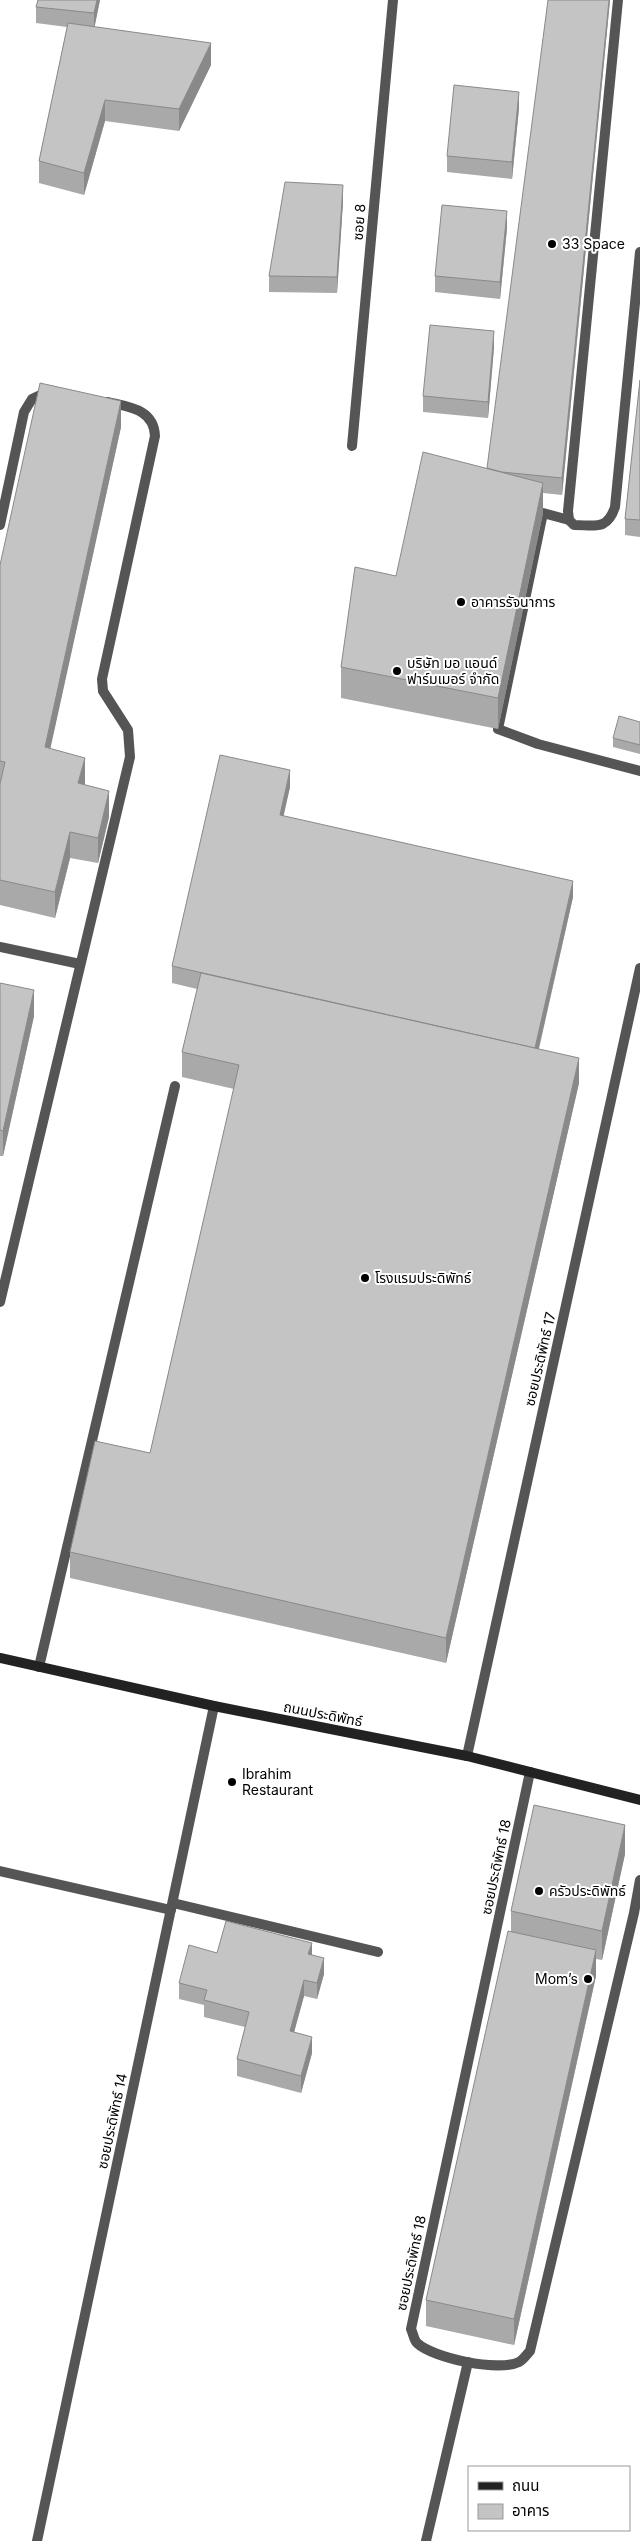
<svg xmlns="http://www.w3.org/2000/svg" width="640" height="2541" font-family="Inter,'Noto Sans Thai',sans-serif">
<rect width="100%" height="100%" fill="#fff"/>
<g fill="none" stroke-linecap="round" stroke-linejoin="round">
<!-- lane -->
<g stroke="#555" stroke-width="10">
<path d="M618,0l-50,511 1,9 5,5c21,0 33,6 41,-18l25,-255"/>
<polyline points="569,520 543,513 498,729 538,744 640,771"/>
<polyline points="0,525 24,412 32,399 49,391"/>
<polyline points="0,947 80,964"/>
<path d="M0,1302l130,-545 -2,-27 -25,-39 -1,-12 53,-243c-1,-27 -26,-29 -47,-34"/>
<polyline points="39,1667 175,1086"/>
<polyline points="0,1871 171,1910"/>
<polyline points="173,1903 378,1952"/>
</g>
<!-- street -->
<g stroke="#555" stroke-width="10">
<polyline points="352,446 393,0"/>
<polyline points="467,1756 640,968"/>
<path d="M530,1772l-119,557c2,4 3,11 6,14 16,15 81,29 102,19 4,-2 8,-8 11,-11l104,-438 6,-33"/>
<polyline points="37,2541 214,1706"/>
<polyline points="426,2541 468,2362"/>
</g>
<!-- secondary -->
<polyline stroke="#222" stroke-width="10" points="0,1658 214,1706 467,1756 640,1800"/>
</g>
<!-- wall -->
<g fill="#a9a9a9">
<polygon points="38,0 100,0 94,27 211,65 179,131 105,121 84,195 39,183 39,161 67,27 36,23 36,7"/>
<polygon points="610,0 562,495 543,493 543,513 498,729 341,698 341,667 396,576 487,468"/>
<polygon points="519,108 512,179 447,172 447,156"/>
<polygon points="343,202 337,293 269,292 269,276"/>
<polygon points="507,228 500,299 435,292 435,276"/>
<polygon points="494,347 488,418 423,412 423,396"/>
<polygon points="640,380 640,537 625,535 625,519"/>
<polygon points="121,427 50,748 85,783 85,785 109,817 98,863 70,858 55,918 0,905 0,565"/>
<polygon points="640,722 640,754 613,747 613,738"/>
<polygon points="290,787 283,816 573,897 539,1049 579,1083 446,1663 70,1578 70,1552 150,1453 234,1089 182,1077 182,1052 197,989 172,983 172,966"/>
<polygon points="0,983 34,1016 3,1156 0,1156"/>
<polygon points="625,1854 602,1960 596,1959 596,1976 514,2345 426,2326 426,2300 511,1932 511,1911"/>
<polygon points="217,1953 312,1955 324,1974 317,1999 304,1996 294,2032 312,2053 301,2093 237,2076 237,2059 245,2027 204,2017 204,2005 179,1999 179,1983"/>
</g>
<!-- shaded-wall -->
<g fill="#898989">
<polygon points="97,0 100,0 94,30 94,13"/>
<polygon points="609,0 610,0 562,495 562,478"/>
<polygon points="211,43 211,65 179,131 179,109"/>
<polygon points="519,92 519,108 512,179 512,162"/>
<polygon points="105,100 105,121 84,195 84,173"/>
<polygon points="343,185 343,202 337,293 337,277"/>
<polygon points="507,211 507,228 500,299 500,282"/>
<polygon points="494,331 494,347 488,418 488,402"/>
<polygon points="121,401 121,427 45,773 45,747"/>
<polygon points="543,483 543,513 498,729 498,698"/>
<polygon points="85,758 85,783 78,809 78,783"/>
<polygon points="290,770 290,787 280,832 280,815"/>
<polygon points="109,791 109,817 98,863 98,838"/>
<polygon points="70,832 70,858 55,918 55,892"/>
<polygon points="573,881 573,897 535,1064 535,1048"/>
<polygon points="34,990 34,1016 3,1156 3,1131"/>
<polygon points="579,1058 579,1083 446,1663 446,1638"/>
<polygon points="625,1825 625,1854 602,1960 602,1931"/>
<polygon points="312,1943 312,1959 308,1954"/>
<polygon points="596,1950 596,1976 514,2345 514,2319"/>
<polygon points="324,1958 324,1974 317,1999 317,1983"/>
<polygon points="304,1980 304,1996 290,2047 290,2031"/>
<polygon points="312,2037 312,2053 301,2093 301,2076"/>
</g>
<!-- building -->
<g fill="#c4c4c4" stroke="#898989">
<polygon points="38,0 97,0 94,13 36,7"/>
<polygon points="548,0 609,0 562,478 502,472 487,468"/>
<polygon points="68,23 211,43 179,109 105,100 84,173 39,161"/>
<polygon points="454,85 519,92 512,162 447,156"/>
<polygon points="285,182 343,185 337,277 269,276"/>
<polygon points="442,205 507,211 500,282 435,276"/>
<polygon points="430,325 494,331 488,402 423,396"/>
<polygon points="640,380 640,520 625,519"/>
<polygon points="40,383 121,401 45,747 85,758 78,783 109,791 98,838 70,832 55,892 0,880 0,784 5,762 0,761 0,565"/>
<polygon points="423,452 543,483 498,698 341,667 355,567 396,576"/>
<polygon points="619,716 640,722 640,745 613,738"/>
<polygon points="220,755 290,770 280,815 573,881 535,1048 172,966"/>
<polygon points="201,973 579,1058 446,1638 70,1552 95,1441 150,1453 239,1065 182,1052"/>
<polygon points="0,983 34,990 3,1131 0,1130"/>
<polygon points="534,1805 625,1825 602,1931 511,1911"/>
<polygon points="226,1921 312,1943 308,1954 324,1958 317,1983 304,1980 290,2031 312,2037 301,2076 237,2059 249,2012 204,2000 207,1990 179,1983 189,1945 217,1953"/>
<polygon points="508,1931 596,1950 514,2319 426,2300"/>
</g>
<!-- markers -->
<g fill="#000" stroke="#fff" stroke-width="2">
<circle cx="552" cy="244" r="5"/>
<circle cx="461" cy="602" r="5"/>
<circle cx="397" cy="671" r="5"/>
<circle cx="365" cy="1278" r="5"/>
<circle cx="232" cy="1782" r="5"/>
<circle cx="539" cy="1891" r="5"/>
<circle cx="588" cy="1979" r="5"/>
</g>
<g text-anchor="middle" stroke-width="4" stroke-linejoin="round" paint-order="stroke">
<!-- street labels -->
<g font-size="14" fill="#000" stroke="#fff">
<text transform="translate(359 222) rotate(-85)" y="5">ซอย 8</text>
<text transform="translate(540 1359) rotate(-77)" y="5">ซอยประดิพัทธ์ 17</text>
<text transform="translate(323 1714) rotate(11)" y="5">ถนนประดิพัทธ์</text>
<text transform="translate(496 1867) rotate(-78)" y="5">ซอยประดิพัทธ์ 18</text>
<text transform="translate(112 2121) rotate(-78)" y="5">ซอยประดิพัทธ์ 14</text>
<text transform="translate(411 2263) rotate(-78)" y="5">ซอยประดิพัทธ์ 18</text>
</g>
<!-- poi labels -->
<g font-size="14" fill="#000" stroke="#fff" text-anchor="start">
<text x="562" y="249">33 Space</text>
<text x="471" y="607">อาคารรัจนาการ</text>
<text x="407" y="668">บริษัท มอ แอนด์<tspan x="407" dy="16">ฟาร์มเมอร์ จำกัด</tspan></text>
<text x="375" y="1283">โรงแรมประดิพัทธ์</text>
<text x="242" y="1779">Ibrahim<tspan x="242" dy="16">Restaurant</tspan></text>
<text x="549" y="1896">ครัวประดิพัทธ์</text>
<text x="578" y="1984" text-anchor="end">Mom’s</text>
</g>
</g>
<!-- legend -->
<rect x="468" y="2466" width="162" height="65" fill="#ffffff" stroke="#999999"/>
<rect x="478" y="2482" width="25" height="8" fill="#222222" stroke="#999999"/>
<text x="512" y="2491" font-size="15" fill="#000000">ถนน</text>
<rect x="478" y="2504" width="25" height="15" fill="#c4c4c4" stroke="#999999"/>
<text x="512" y="2516" font-size="15" fill="#000000">อาคาร</text>
</svg>
